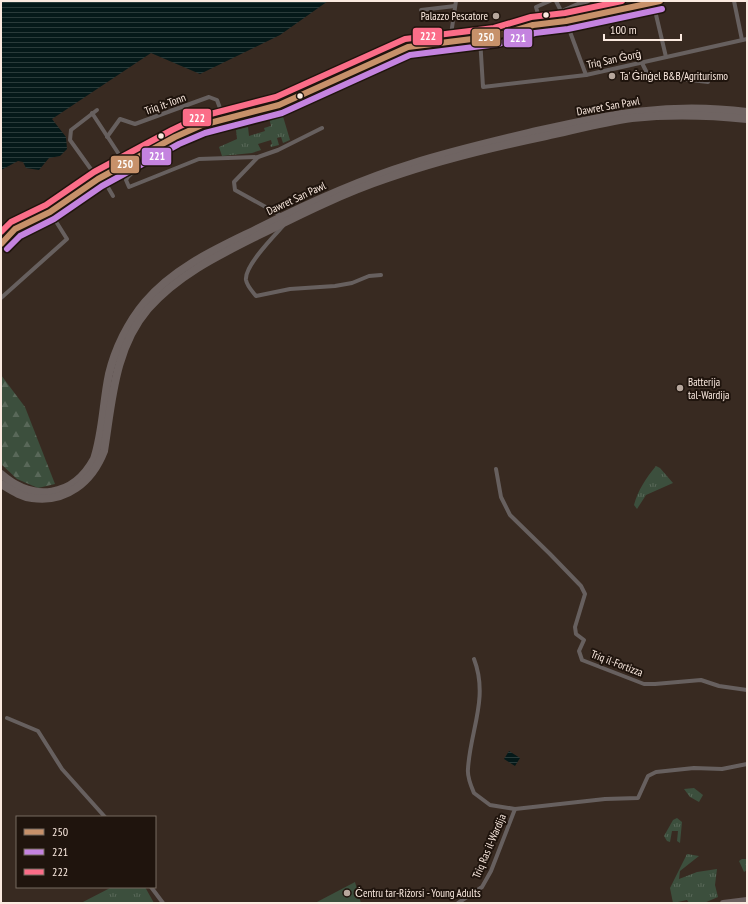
<svg xmlns="http://www.w3.org/2000/svg" width="748" height="904" font-family="'PT Sans Narrow',sans-serif">
<defs>
<pattern id="grass-tufts" width="24" height="20" patternUnits="userSpaceOnUse"><rect width="24" height="20" fill="#3c4f3d"/><path d="M3 7l-1-3M5 7V3M7 7l1-3M15 17l-1-3M17 17v-4M19 17l1-3" fill="none" stroke="#596859"/></pattern>
<pattern id="forest-firs" width="22" height="20" patternUnits="userSpaceOnUse"><rect width="22" height="20" fill="#3c4f3d"/><path d="M5 1l3.5 6h-7zM16 11l3.5 6h-7z" fill="#596859"/></pattern>
<pattern id="water-rules" width="6" height="5" patternUnits="userSpaceOnUse"><rect width="6" height="5" fill="#051919"/><path d="M0 2.5h6" fill="none" stroke="#2a3b3a"/></pattern>
</defs>
<rect width="100%" height="100%" fill="#382a21"/>
<!-- grass -->
<g fill="url(#grass-tufts)">
<polygon points="589,4 590,12 566,17 565,13"/>
<polygon points="282,113 290,140 283,143 281,137 277,138 279,145 271,147 270,145 272,144 271,140 258,144 261,150 252,153 222,156 219,147 237,139 236,130 248,127 249,136 265,131 264,128 271,126 269,117"/>
<path d="M656,466l4,2 13,15 -27,12 -9,14 -3,-4c4,-15 12,-27 22,-39z"/>
<polygon points="694,788 703,795 699,802 690,797 684,789"/>
<polygon points="677,818 682,822 680,843 677,841 678,831 672,831 670,842 667,841 664,836 673,820"/>
<polygon points="687,854 699,856 680,871 679,879 697,872 717,869 715,885 718,897 704,903 689,903 687,900 673,903 670,888"/>
<polygon points="742,859 747,859 747,870 744,872 739,861"/>
<polygon points="112,887 145,887 154,903 81,903"/>
</g>
<!-- forest -->
<polygon fill="url(#forest-firs)" points="1,375 25,407 55,484 38,488 17,479 1,464"/>
<!-- garden -->
<polygon fill="#3c4f3d" points="355,882 361,903 315,903"/>
<!-- water -->
<g fill="url(#water-rules)">
<polygon points="1,1 328,1 280,35 200,74 151,53 52,119 66,137 67,149 60,156 49,158 39,170 26,168 23,162 18,161 1,170"/>
<polygon points="509,751 520,758 515,766 504,759"/>
</g>
<g fill="none" stroke-linecap="round" stroke-linejoin="round">
<!-- street -->
<g stroke="#67605f" stroke-width="4">
<polyline points="556,1 566,21 586,75"/>
<polyline points="734,1 742,40"/>
<polyline points="653,2 666,57"/>
<polyline points="421,10 455,6"/>
<polyline points="538,14 536,7 550,1"/>
<polyline points="480,38 483,87 586,75 747,39"/>
<polyline points="450,41 456,1"/>
<polyline points="642,63 648,75 708,82"/>
<polyline points="97,110 71,130 70,140 98,179"/>
<polyline points="92,113 126,165"/>
<polyline points="107,137 120,119 135,124 209,97 217,100 224,119"/>
<polyline points="258,157 234,182 235,190 282,216"/>
<path d="M136,159c6,12 -6,12 -10,21l3,7 70,-28 59,-2 20,-7 44,-22"/>
<polyline points="102,177 113,196"/>
<path d="M283,226c-9,10 -39,40 -37,54 1,6 6,11 10,16l34,-7 45,-3 17,-3 17,-7 12,-1"/>
<polyline points="1,298 67,239 50,212"/>
<polyline points="496,469 501,497 510,515 550,554 581,586 585,594 575,627 576,634 584,640 579,651 582,660 644,684 655,684 701,680 719,686 747,690"/>
<path d="M474,659c15,39 -4,72 -6,110 -1,8 3,17 6,24l16,12 25,4 90,-10 33,-1 10,-22 8,-4 38,-4 28,1 25,-5"/>
<polyline points="7,718 38,731 62,769 105,817"/>
<polyline points="151,887 163,903"/>
<polyline points="458,903 482,887 491,871 515,809"/>
</g>
<!-- secondary -->
<g stroke="#6b6160" stroke-width="6">
<polyline points="538,24 566,21 660,1"/>
<polyline points="1,244 15,229 50,212 98,179 175,137 202,125 279,105 408,47 496,36 533,25 587,1"/>
<polyline points="723,903 747,900"/>
</g>
<!-- highway -->
<g stroke="#6f6462" stroke-width="8">
<path d="M1,474c32,28 72,24 93,-15 9,-27 9,-57 15,-85 6,-25 19,-52 36,-72 29,-34 69,-52 108,-71 51,-26 103,-50 158,-67 41,-13 84,-23 126,-33 74,-17 133,-29 210,-19"/>
<path d="M1,484c10,6 20,13 31,14 34,5 60,-16 72,-47 8,-49 10,-102 44,-142 30,-34 69,-53 109,-73 42,-21 86,-43 131,-58 51,-18 105,-31 158,-42 28,-6 57,-14 86,-18 39,-4 76,-3 115,1"/>
</g>
<!-- bus-1 casing -->
<g stroke="#1f140d" stroke-width="9">
<polyline id="bus-1" points="1,244 15,229 50,212 98,179 175,137 202,125 279,105 408,47 496,36 533,25 566,21 660,1"/>
</g>
<!-- bus-2 casing -->
<g stroke="#1f140d" stroke-width="9">
<polyline id="bus-2" points="7,249 20,236 54,219 102,186 179,144 205,133 282,113 410,55 498,44 535,33 568,29 662,9"/>
</g>
<!-- bus-3 casing -->
<g stroke="#1f140d" stroke-width="9">
<polyline id="bus-3" points="1,232 11,222 46,205 94,172 172,130 199,117 276,97 405,39 494,28 531,17 565,13 622,1"/>
</g>
<!-- bus-1 -->
<use href="#bus-1" stroke="#c7916a" stroke-width="6"/>
<!-- bus-2 -->
<use href="#bus-2" stroke="#c483df" stroke-width="6"/>
<!-- bus-3 -->
<use href="#bus-3" stroke="#fb6d88" stroke-width="6"/>
</g>
<!-- markers -->
<g fill="#fbeae0" stroke="#1f140d" stroke-width="1.5">
<circle cx="546" cy="15" r="3.5"/>
<circle cx="300" cy="96" r="3.5"/>
<circle cx="161" cy="136" r="3.5"/>
</g>
<g fill="#b7a79d" stroke="#1f140d" stroke-width="1.5">
<circle cx="496" cy="16" r="4"/>
<circle cx="612" cy="76" r="4"/>
<circle cx="680" cy="388" r="4"/>
<circle cx="347" cy="893" r="4"/>
</g>
<g text-anchor="middle" stroke-width="4" stroke-linejoin="round" paint-order="stroke">
<!-- poi labels -->
<g font-size="11" fill="#fbeae0" stroke="#1f140d" text-anchor="start">
<text x="488" y="20" text-anchor="end">Palazzo Pescatore</text>
<text x="620" y="80">Ta' Ġinġel B&amp;B/Agriturismo</text>
<text x="688" y="386">Batterija<tspan x="688" dy="13">tal-Wardija</tspan></text>
<text x="355" y="897">Ċentru tar-Riżorsi - Young Adults</text>
</g>
<!-- street labels -->
<g font-size="11" fill="#fbeae0" stroke="#1f140d">
<text transform="translate(614 59) rotate(-12)" y="4">Triq San Ġorġ</text>
<text transform="translate(165 104) rotate(-20)" y="4">Triq it-Tonn</text>
<text transform="translate(608 106) rotate(-10)" y="4">Dawret San Pawl</text>
<text transform="translate(296 198) rotate(-25)" y="4">Dawret San Pawl</text>
<text transform="translate(617 663) rotate(21)" y="4">Triq il-Fortizza</text>
<text transform="translate(489 846) rotate(-67)" y="4">Triq Ras il-Wardija</text>
</g>
</g>
<g stroke="#1f140d" stroke-width="1.5">
<rect x="412" y="27" width="31" height="19" rx="4" fill="#fb6d88"/>
<rect x="471" y="28" width="30" height="19" rx="4" fill="#c7916a"/>
<rect x="503" y="28" width="30" height="20" rx="4" fill="#c483df"/>
<rect x="182" y="108" width="30" height="19" rx="4" fill="#fb6d88"/>
<rect x="141" y="147" width="31" height="19" rx="4" fill="#c483df"/>
<rect x="110" y="155" width="30" height="19" rx="4" fill="#c7916a"/>
</g>
<g font-size="11" text-anchor="middle" font-weight="bold" fill="#fff">
<text x="428" y="40">222</text>
<text x="486" y="41">250</text>
<text x="518" y="42">221</text>
<text x="197" y="122">222</text>
<text x="157" y="160">221</text>
<text x="125" y="168">250</text>
</g>
<!-- border -->
<rect width="748" height="904" fill="none" stroke="#fbeae0" stroke-width="4"/>
<!-- legend -->
<rect x="16" y="816" width="140" height="72" fill="#1f140d" stroke="#776a61"/>
<rect x="24" y="829" width="20" height="6" fill="#c7916a" stroke="#776a61"/>
<text x="52" y="836" font-size="12" fill="#fbeae0">250</text>
<rect x="24" y="849" width="20" height="6" fill="#c483df" stroke="#776a61"/>
<text x="52" y="856" font-size="12" fill="#fbeae0">221</text>
<rect x="24" y="869" width="20" height="6" fill="#fb6d88" stroke="#776a61"/>
<text x="52" y="876" font-size="12" fill="#fbeae0">222</text>
<!-- scale -->
<path d="M604 34v6h77v-6" fill="none" stroke="#fbeae0" stroke-width="2"/>
<text x="610" y="34" font-size="12" fill="#fbeae0" stroke="#1f140d" stroke-width="3" paint-order="stroke">100 m</text>
</svg>
